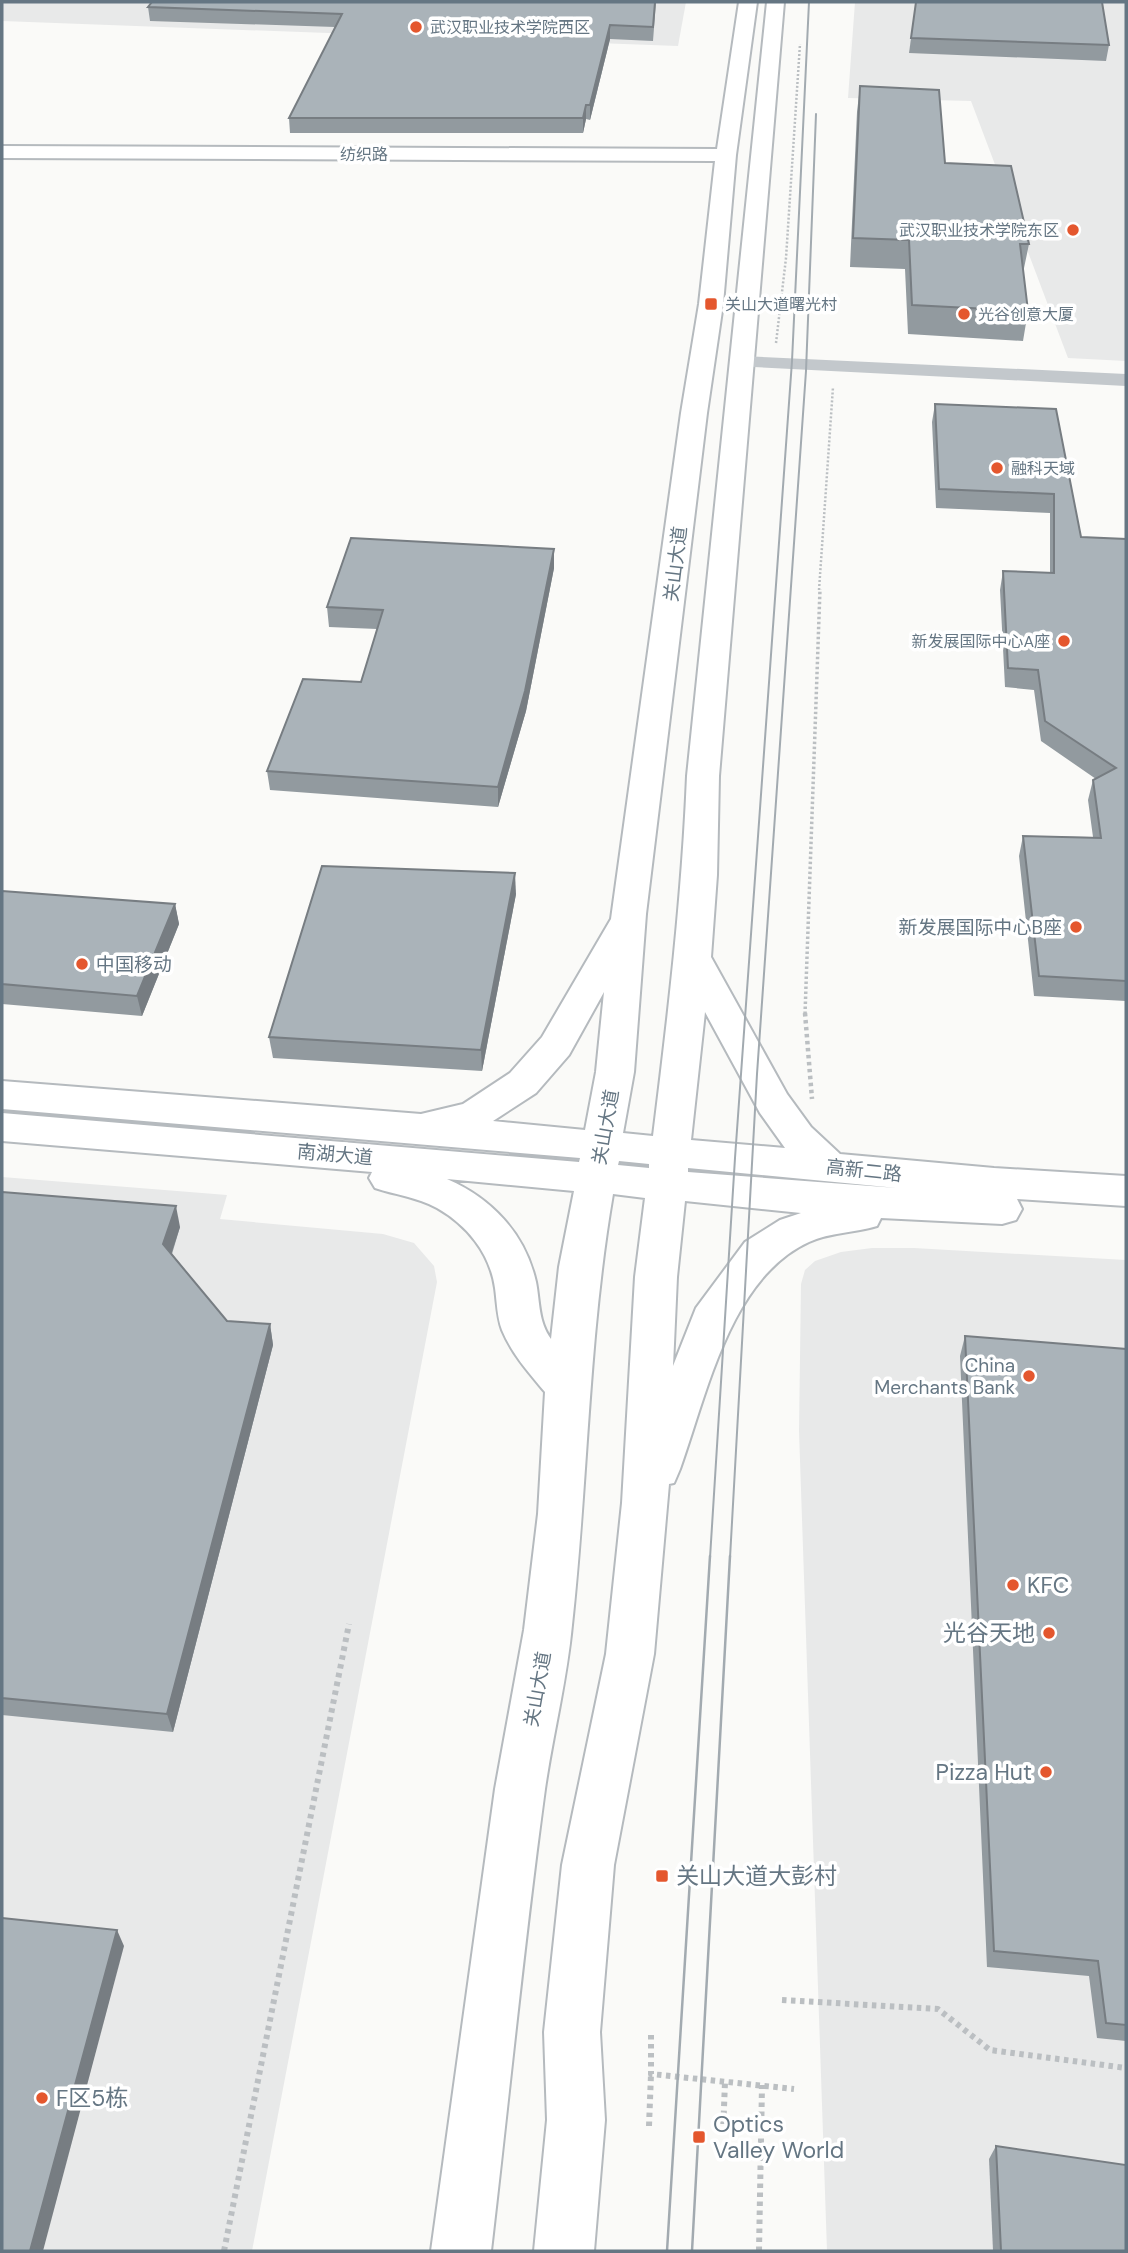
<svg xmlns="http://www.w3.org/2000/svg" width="1128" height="2253" font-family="'DM Sans','Noto Sans SC',sans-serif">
<rect width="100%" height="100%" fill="#fafaf8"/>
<!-- built -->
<g fill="#e8e9e9">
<polygon points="2,2 686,2 678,46 2,21"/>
<polygon points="855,2 1126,2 1126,361 1068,358 971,101 848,98"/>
<polygon points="2,1177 227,1195 220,1219 383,1234 414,1243 434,1266 437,1282 252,2251 2,2251"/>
<polygon points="872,1248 914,1248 1126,1260 1126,2251 827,2251 799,1431 801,1284 805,1270 815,1261 841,1252"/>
</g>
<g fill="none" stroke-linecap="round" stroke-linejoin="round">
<!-- major casing -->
<g stroke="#b5babe" stroke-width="4">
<path id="major" d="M739,2h18l-21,153 -13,149 -16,109 -61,501 -12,158 -11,61 30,3c15,-120 29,-239 34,-360l80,-774h17l-65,774 -2,99 -6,82 76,137 24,33 29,27 154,14 132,8v30l-109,-7 5,10 -6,11 -14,4 -121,-6 -4,8c-22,7 -47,6 -68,16 -79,36 -102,152 -129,227l-6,14 -5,1 -15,170 -40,211 -14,167 5,88 -11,131h-60l13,-131 -3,-88 18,-167 44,-211 16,-151 13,-226 10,-79 -32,-4c-25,145 -25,286 -41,431 -5,55 -19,109 -27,164 -21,153 -36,308 -54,462h-60l64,-462 29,-159 14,-116 7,-122c-16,-19 -33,-38 -43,-62 -5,-13 -5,-28 -7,-42 -5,-35 -28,-63 -58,-80 -20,-11 -41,-13 -62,-20l-6,-10 3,-6 -370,-31v-28l577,49 1,-4 -578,-49v-28l419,33 42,-10 47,-31 32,-36 69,-118 70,-506 18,-109 16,-143 -713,-3v-12l715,3zM604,992l-8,80 -11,58 -92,-9 43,-28 33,-38zM705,1012l55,101 25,35 -94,-8zM619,1161l30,3v4l-31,-3zM688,1168l209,20 -209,-16zM447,1179l127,12 -15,76 -8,72c-13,-18 -11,-37 -15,-57 -11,-49 -45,-84 -89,-103zM685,1201l116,12 -21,7 -35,22 -49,66 -23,58 4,-89z"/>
</g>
<!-- path-far3 -->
<g stroke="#bbbfc2" stroke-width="2.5" stroke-dasharray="2 2" stroke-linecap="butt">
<polyline points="776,343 786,258 800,44"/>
<polyline points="819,590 833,387"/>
</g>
<!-- path-far2 -->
<polyline stroke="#bbbfc2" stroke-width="3.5" stroke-dasharray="2.5 2.5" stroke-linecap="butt" points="805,1014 820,589"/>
<!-- path-far1 -->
<polyline stroke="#bbbfc2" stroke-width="4.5" stroke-dasharray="3.5 3.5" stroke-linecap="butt" points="805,1013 812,1099"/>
<!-- path -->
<g stroke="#bbbfc2" stroke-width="6" stroke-dasharray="4.5 4.5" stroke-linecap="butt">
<polyline points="782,2000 938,2009 990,2050 1126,2068"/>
<polyline points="651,2035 651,2074 794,2089"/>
<polyline points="649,2126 651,2074"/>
<polyline points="723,2133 725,2082"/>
<polyline points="224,2251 349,1624"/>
<polyline points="759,2251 762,2085"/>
</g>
<!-- minor -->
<polygon fill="#c3c8cc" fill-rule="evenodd" points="742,356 1126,374 1126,386 735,366 732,362 735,358"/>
<!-- major -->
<use href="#major" fill="#fff" fill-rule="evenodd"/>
<!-- tram-far1 -->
<g stroke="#a2aab0" stroke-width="2">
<polyline points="710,1558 735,1158 792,361 809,2"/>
<polyline points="730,1558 757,1074 806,371 816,114"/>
</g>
<!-- tram -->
<g stroke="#a2aab0" stroke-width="2.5">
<polyline points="667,2251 710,1556"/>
<polyline points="692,2251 730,1556"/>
</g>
</g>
<!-- wall -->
<g fill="#929a9f">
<polygon points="152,2 656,2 653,41 610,39 590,120 586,119 583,133 290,133 289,118 335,27 150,21 148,7"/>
<polygon points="916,2 1109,45 1106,61 909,53"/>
<polygon points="860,86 945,163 1029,244 1023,273 1028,311 1023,341 908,334 905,269 850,267 857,112"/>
<polygon points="935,404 1056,409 1081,537 1126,539 1126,1001 1034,996 1019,856 1023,836 1093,837 1088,800 1093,780 1096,779 1041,741 1034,690 1005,687 1000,590 1003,571 1050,573 1050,513 936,508 932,422"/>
<polygon points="554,549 554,568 526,711 498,807 270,790 267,771 361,682 377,629 329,627 327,607"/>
<polygon points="2,891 175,904 179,924 142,1016 2,1004"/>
<polygon points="516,894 482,1071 273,1058 269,1037"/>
<polygon points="2,1192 180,1227 172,1254 227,1321 270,1324 273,1345 173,1732 2,1715"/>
<polygon points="965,1336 1126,1349 1126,2041 1097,2038 1089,1976 987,1967 960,1356"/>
<polygon points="996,2146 1126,2251 993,2251 989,2159"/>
</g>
<!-- shaded-wall -->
<g fill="#777d82">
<polygon points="610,25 610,39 590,120 590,105"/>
<polygon points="586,105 586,119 583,133 583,118"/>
<polygon points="554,549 554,568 526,711 498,807 498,787"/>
<polygon points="515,873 516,894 482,1071 481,1050"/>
<polygon points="175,904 179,924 142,1016 137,996"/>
<polygon points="176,1206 180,1227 168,1264 163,1244"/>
<polygon points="270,1324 273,1345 173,1732 167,1714"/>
<polygon points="117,1930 124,1946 43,2251 30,2251"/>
</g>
<!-- building -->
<g fill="#aab3b9" stroke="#777d82" stroke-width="2">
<polygon points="152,2 655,2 653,27 610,25 590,105 586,105 583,118 289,118 342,14 148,7"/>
<polygon points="916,2 1102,2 1109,45 911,38"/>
<polygon points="860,86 939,90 945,163 1011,166 1029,244 1020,244 1028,311 912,305 909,240 853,238"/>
<polygon points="935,404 1056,409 1081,537 1126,539 1126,981 1039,976 1023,836 1101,838 1093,780 1116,768 1045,721 1038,670 1008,668 1003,571 1054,573 1054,494 939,489"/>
<polygon points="351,538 554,549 525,691 498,787 267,771 303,679 361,682 383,610 327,607"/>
<polygon points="322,866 515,873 481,1050 269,1037"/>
<polygon points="2,891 175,904 137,996 2,984"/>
<polygon points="2,1192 176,1206 163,1244 227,1321 270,1324 167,1714 2,1698"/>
<polygon points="965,1336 1126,1349 1126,2025 1106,2023 1098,1961 994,1951"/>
<polygon points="2,1918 117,1930 30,2251 2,2251"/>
<polygon points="996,2146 1126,2165 1126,2251 1001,2251"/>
</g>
<!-- markers -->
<g fill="#e4572e" stroke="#fff" stroke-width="2.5">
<circle cx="416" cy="27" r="7"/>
<circle cx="1073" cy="230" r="7"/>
<rect x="704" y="297" width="14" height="14" rx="3.5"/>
<circle cx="964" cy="314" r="7"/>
<circle cx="997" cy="468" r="7"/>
<circle cx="1064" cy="641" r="7"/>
<circle cx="1076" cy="927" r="7"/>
<circle cx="82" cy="964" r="7"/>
<circle cx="1029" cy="1376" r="7"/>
<circle cx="1013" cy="1585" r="7"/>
<circle cx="1049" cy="1633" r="7"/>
<circle cx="1046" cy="1772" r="7"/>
<rect x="655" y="1869" width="14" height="14" rx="3.5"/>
<circle cx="42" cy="2098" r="7"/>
<rect x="692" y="2130" width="14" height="14" rx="3.5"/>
</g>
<g text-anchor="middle" stroke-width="7" stroke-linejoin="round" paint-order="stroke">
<!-- far-poi labels -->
<g font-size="16" fill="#657683" stroke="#fff" text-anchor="start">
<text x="430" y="33">武汉职业技术学院西区</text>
<text x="1059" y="236" text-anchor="end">武汉职业技术学院东区</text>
<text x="725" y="310">关山大道曙光村</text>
<text x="978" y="320">光谷创意大厦</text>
<text x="1011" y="474">融科天域</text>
<text x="1050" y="647" text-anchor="end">新发展国际中心A座</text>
</g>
<!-- far-street labels -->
<g font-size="16" fill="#657683" stroke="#fff">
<text x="364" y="160">纺织路</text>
</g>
<!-- street labels -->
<g font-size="19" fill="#657683" stroke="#fff">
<text transform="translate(675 564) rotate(-83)" y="7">关山大道</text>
<text transform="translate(605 1127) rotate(-80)" y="7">关山大道</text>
<text transform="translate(335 1154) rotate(5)" y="7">南湖大道</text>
<text transform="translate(864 1170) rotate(6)" y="7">高新二路</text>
<text transform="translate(537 1689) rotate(-80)" y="7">关山大道</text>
</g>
<!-- poi labels -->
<g font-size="19" fill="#657683" stroke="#fff" text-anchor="end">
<text x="1062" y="934">新发展国际中心B座</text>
<text x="96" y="971" text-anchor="start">中国移动</text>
<text x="1015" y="1372">China<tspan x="1015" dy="22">Merchants Bank</tspan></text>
</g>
<!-- near-poi labels -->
<g font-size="23" fill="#657683" stroke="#fff" text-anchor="start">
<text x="1027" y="1593">KFC</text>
<text x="1035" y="1641" text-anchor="end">光谷天地</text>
<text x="1032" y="1780" text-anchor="end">Pizza Hut</text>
<text x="676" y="1884">关山大道大彭村</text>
<text x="56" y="2106">F区5栋</text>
<text x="713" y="2132">Optics<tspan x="713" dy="26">Valley World</tspan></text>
</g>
</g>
<!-- border -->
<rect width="1128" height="2253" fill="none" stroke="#657683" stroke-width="7"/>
</svg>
